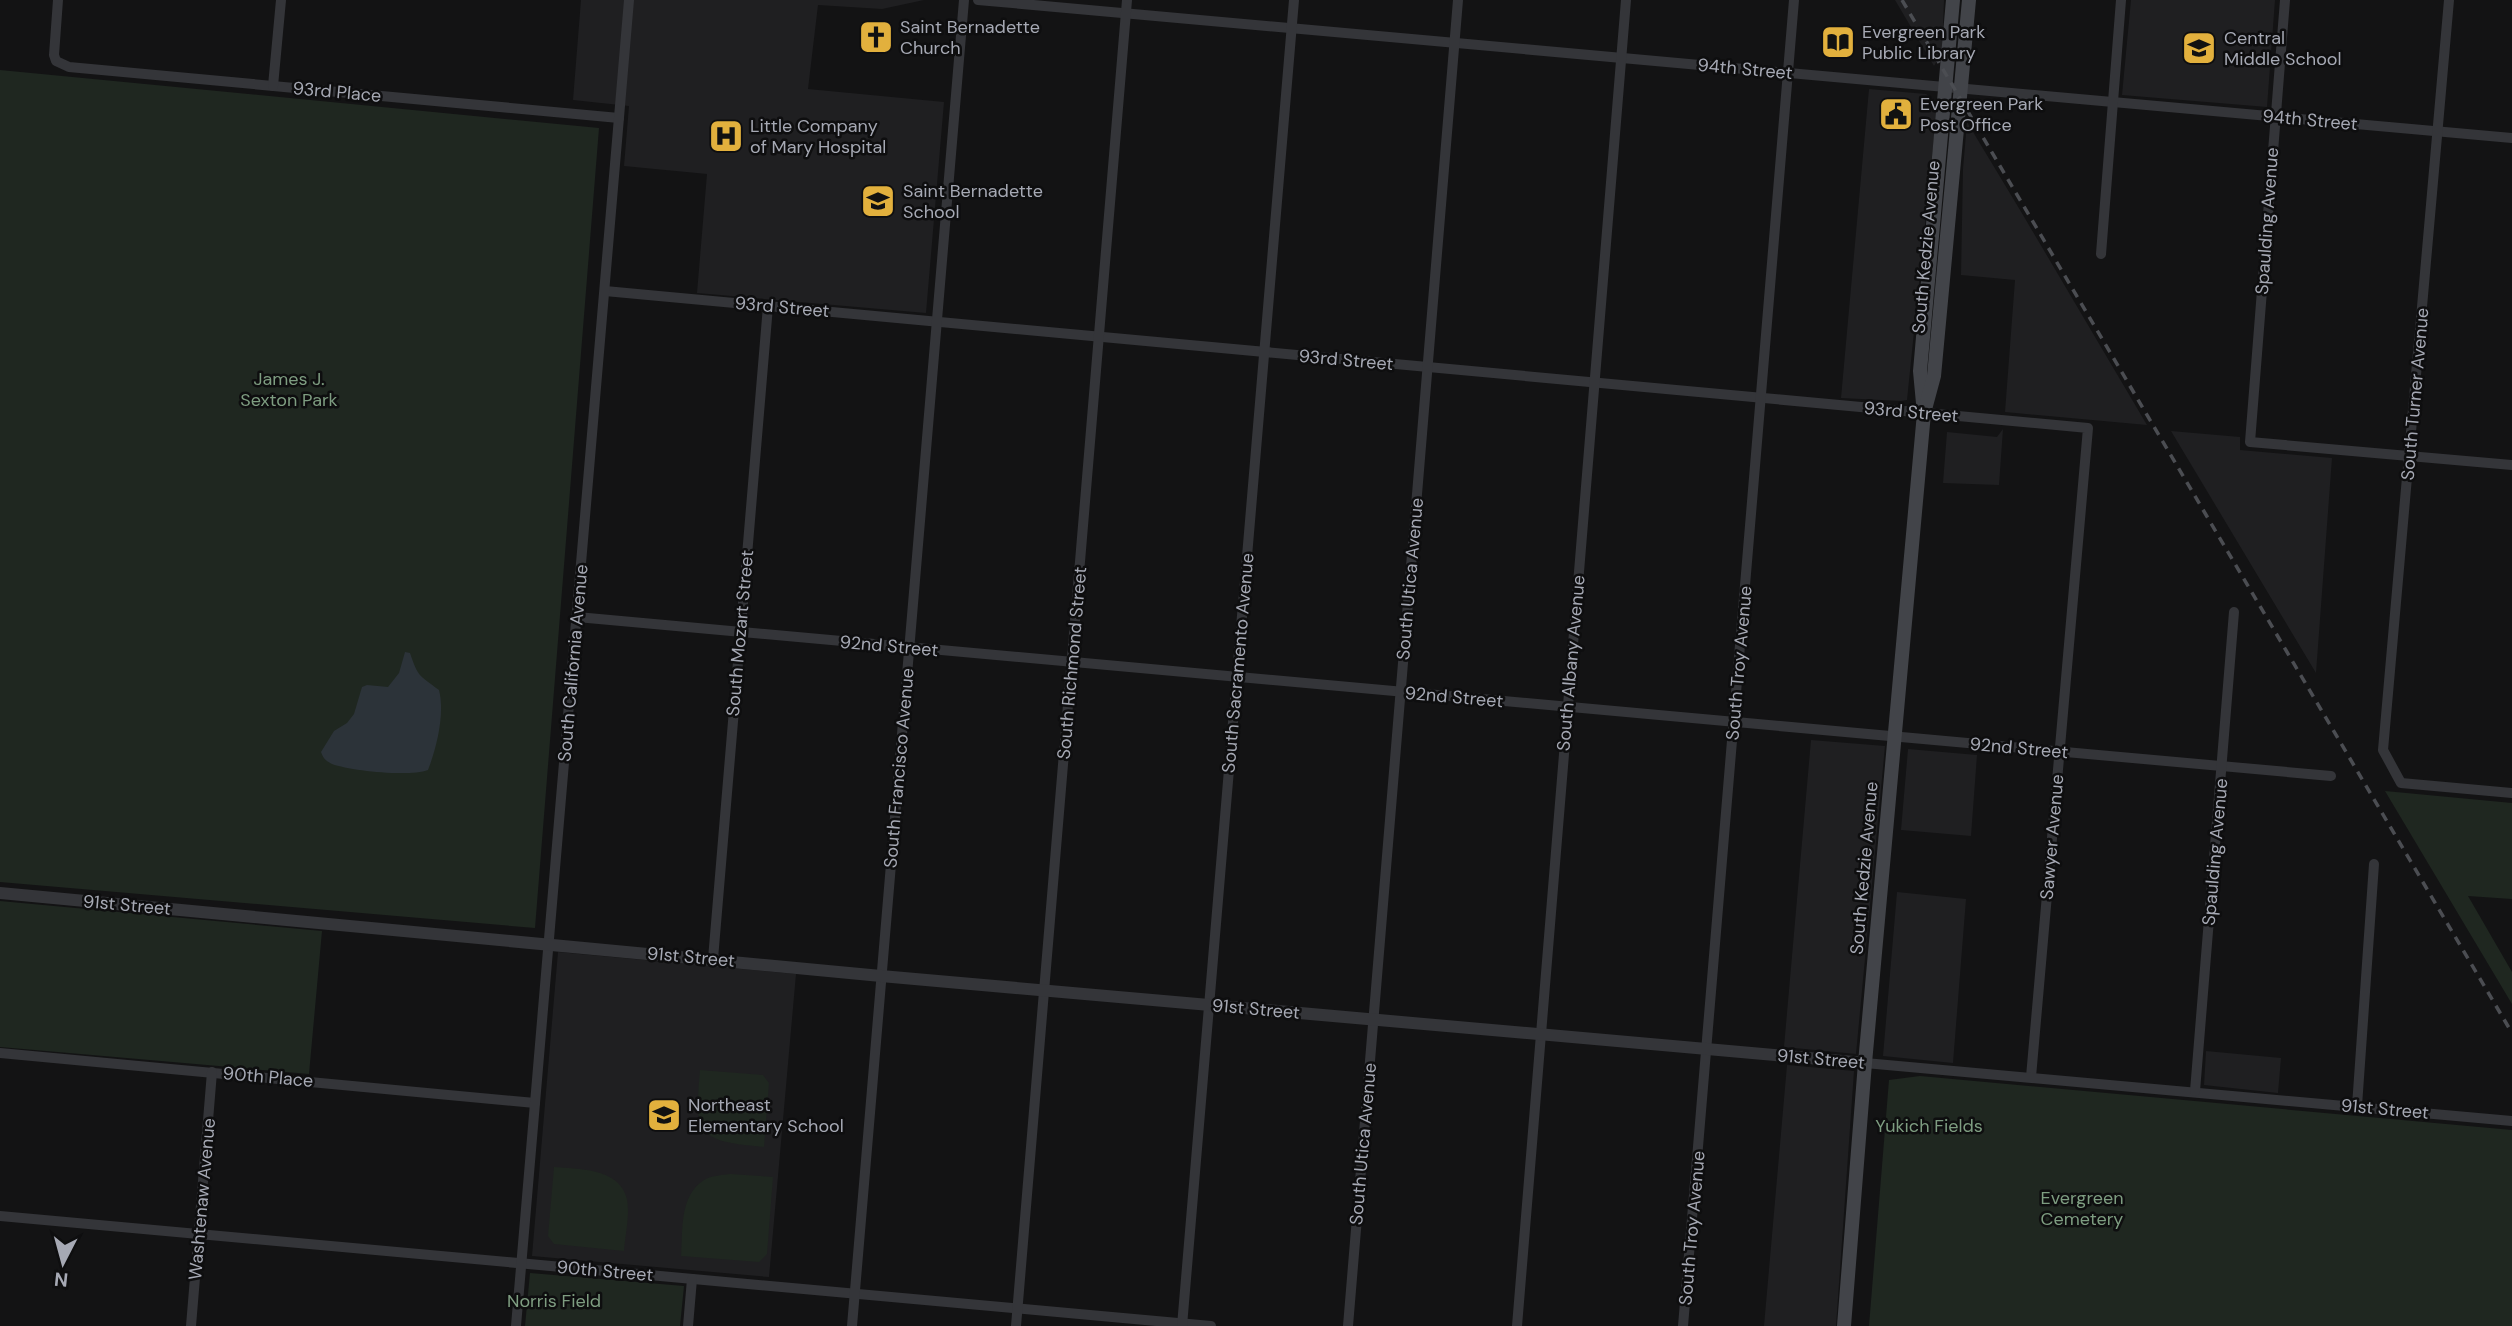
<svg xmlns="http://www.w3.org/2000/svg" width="2512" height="1326" font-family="'DM Sans',sans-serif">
<rect width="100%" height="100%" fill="#131314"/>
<!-- built -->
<g fill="#1f1f21">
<polygon points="581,0 924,0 882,9 818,5 808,89 944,102 926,313 697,293 707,174 624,166 629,106 573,100"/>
<polygon points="1895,0 1944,0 1942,52 1934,66"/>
<polygon points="2131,0 2275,0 2267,107 2122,95"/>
<polygon points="1869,89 1926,94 1936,101 1937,108 1907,400 1901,401 1841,398"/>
<polygon points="1967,122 2023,215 2147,425 2005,412 2015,280 1961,275 1963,169"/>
<polygon points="2003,429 1999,485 1943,483 1947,432 1997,437"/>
<polygon points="2171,431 2240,437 2240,450 2332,458 2316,673"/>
<polygon points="1811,740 1885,746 1856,1054 1784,1047"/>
<polygon points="1908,749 1977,755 1971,836 1901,830"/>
<polygon points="1897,892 1966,899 1953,1063 1883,1056"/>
<polygon points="558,952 796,974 769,1277 532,1256"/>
<polygon points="2206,1051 2281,1058 2278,1093 2204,1085"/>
<polygon points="1787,1065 1854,1071 1836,1326 1764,1326"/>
</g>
<!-- green -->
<g fill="#1f2720">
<polygon points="0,70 599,128 535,928 0,882"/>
<polygon points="2385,791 2512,803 2512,899 2468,896 2512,972 2512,1004"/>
<polygon points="0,901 322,931 309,1074 0,1047"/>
<path d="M700,1070l63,5 6,8 -5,64c-66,-6 -70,-11 -64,-77z"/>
<polygon points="1920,1076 2512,1130 2512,1326 1869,1326 1889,1080"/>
<path d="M554,1167c24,2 63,1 72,29 5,16 -1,39 -2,55l-70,-7 -6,-8z"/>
<path d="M730,1174l43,3 -6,77 -8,8 -78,-6c2,-26 -2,-60 23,-76 6,-4 18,-5 26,-6z"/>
<polygon points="530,1273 684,1286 680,1326 525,1326"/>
</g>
<!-- water -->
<path fill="#2c3339" d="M405,652l5,1c8,24 9,22 29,37 6,23 -2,57 -11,80 -19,7 -77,1 -96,-6 -6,-3 -9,-6 -11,-12l13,-21 13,-8 7,-9 8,-27 5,-2 21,2 11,-14z"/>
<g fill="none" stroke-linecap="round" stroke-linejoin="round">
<!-- minor -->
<g stroke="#343539" stroke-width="10">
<polyline points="58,0 54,55 56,61 69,67 619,118"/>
<polyline points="978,0 2512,138"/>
<polyline points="2285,0 2250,442 2512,465"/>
<polyline points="2449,0 2383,750 2401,783 2512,793"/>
<polyline points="273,86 281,0"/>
<polyline points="2101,254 2121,0"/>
<polyline points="605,291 2088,428 2031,1077"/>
<polyline points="577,617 2331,776"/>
<polyline points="713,959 768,306"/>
<polyline points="0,1053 535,1103"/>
<polyline points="1865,1063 2512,1121"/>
<polyline points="2195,1091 2234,612"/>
<polyline points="2357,1106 2374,864"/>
<polyline points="0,1216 1211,1326"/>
<polyline points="191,1326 212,1072"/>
<polyline points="516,1326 629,0"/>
<polyline points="688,1326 692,1279"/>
<polyline points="852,1326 964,0"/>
<polyline points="1016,1326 1127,0"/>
<polyline points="1182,1326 1294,0"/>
<polyline points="1348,1326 1458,0"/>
<polyline points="1517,1326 1626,0"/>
<polyline points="1683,1326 1794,0"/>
</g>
<!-- tertiary -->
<polyline stroke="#343539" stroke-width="12" points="0,893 881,976 1865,1063"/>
<!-- secondary -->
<g stroke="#424449" stroke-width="14">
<polyline points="1923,403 1920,371 1953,0"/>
<polyline points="1844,1326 1865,1063 1924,413 1934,376 1969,0"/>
</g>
<!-- rail -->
<polyline stroke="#4b4d52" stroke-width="3.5" stroke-dasharray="9 7" stroke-linecap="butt" points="1902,0 2512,1033"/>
</g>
<!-- icons -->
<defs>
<g id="church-square" transform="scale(1.75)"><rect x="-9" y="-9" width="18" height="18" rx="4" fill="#e2b03d" stroke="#0e0e0f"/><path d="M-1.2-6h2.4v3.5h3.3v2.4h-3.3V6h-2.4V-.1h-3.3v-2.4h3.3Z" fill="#111"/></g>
<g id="library-square" transform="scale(1.75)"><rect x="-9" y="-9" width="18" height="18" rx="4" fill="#e2b03d" stroke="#0e0e0f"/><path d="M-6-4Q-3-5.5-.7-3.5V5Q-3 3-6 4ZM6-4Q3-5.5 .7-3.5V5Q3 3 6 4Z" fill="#111"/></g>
<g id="school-square" transform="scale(1.75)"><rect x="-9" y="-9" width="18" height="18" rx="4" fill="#e2b03d" stroke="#0e0e0f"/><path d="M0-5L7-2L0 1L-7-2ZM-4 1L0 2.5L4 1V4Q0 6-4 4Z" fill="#111"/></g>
<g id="civic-square" transform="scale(1.75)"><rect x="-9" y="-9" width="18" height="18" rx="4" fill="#e2b03d" stroke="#0e0e0f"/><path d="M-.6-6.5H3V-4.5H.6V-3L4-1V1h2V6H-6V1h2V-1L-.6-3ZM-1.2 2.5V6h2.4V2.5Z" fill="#111"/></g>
<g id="hospital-square" transform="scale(1.75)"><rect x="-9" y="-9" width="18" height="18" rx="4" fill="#e2b03d" stroke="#0e0e0f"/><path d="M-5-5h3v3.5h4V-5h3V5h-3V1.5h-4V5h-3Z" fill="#111"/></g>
</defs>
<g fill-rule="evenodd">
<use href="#church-square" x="876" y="37"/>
<use href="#library-square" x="1838" y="42"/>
<use href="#school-square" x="2199" y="48"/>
<use href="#civic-square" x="1896" y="114"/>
<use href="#hospital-square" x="726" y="136"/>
<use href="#school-square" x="878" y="201"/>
<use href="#school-square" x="664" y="1115"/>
</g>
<g text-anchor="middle" stroke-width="5" stroke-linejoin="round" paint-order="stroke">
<!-- poi labels -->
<g font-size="18" fill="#a6a9b4" stroke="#0e0e0f" text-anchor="start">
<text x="900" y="33">Saint Bernadette<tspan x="900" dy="21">Church</tspan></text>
<text x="1862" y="38">Evergreen Park<tspan x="1862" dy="21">Public Library</tspan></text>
<text x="2224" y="44">Central<tspan x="2224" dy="21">Middle School</tspan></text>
<text x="1920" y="110">Evergreen Park<tspan x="1920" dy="21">Post Office</tspan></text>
<text x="750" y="132">Little Company<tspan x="750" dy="21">of Mary Hospital</tspan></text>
<text x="903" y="197">Saint Bernadette<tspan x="903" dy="21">School</tspan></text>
<text x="688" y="1111">Northeast<tspan x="688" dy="21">Elementary School</tspan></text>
</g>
<!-- street labels -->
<g font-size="18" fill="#a6a9b4" stroke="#0e0e0f">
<text transform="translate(1745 69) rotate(5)" y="6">94th Street</text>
<text transform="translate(337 92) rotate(5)" y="6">93rd Place</text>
<text transform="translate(2310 120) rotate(5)" y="6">94th Street</text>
<text transform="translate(2267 221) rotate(-86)" y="6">Spaulding Avenue</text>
<text transform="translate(1926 247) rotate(-85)" y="6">South Kedzie Avenue</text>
<text transform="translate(782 307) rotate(5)" y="6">93rd Street</text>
<text transform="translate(1346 360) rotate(5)" y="6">93rd Street</text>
<text transform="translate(2415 394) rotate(-85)" y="6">South Turner Avenue</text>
<text transform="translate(1911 412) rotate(5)" y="6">93rd Street</text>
<text transform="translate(1410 579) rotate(-85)" y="6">South Utica Avenue</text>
<text transform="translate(740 633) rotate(-85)" y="6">South Mozart Street</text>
<text transform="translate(889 646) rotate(5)" y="6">92nd Street</text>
<text transform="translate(573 663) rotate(-85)" y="6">South California Avenue</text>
<text transform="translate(1072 663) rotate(-85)" y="6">South Richmond Street</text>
<text transform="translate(1238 663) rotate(-85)" y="6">South Sacramento Avenue</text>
<text transform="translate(1571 663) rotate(-85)" y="6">South Albany Avenue</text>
<text transform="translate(1739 663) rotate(-85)" y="6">South Troy Avenue</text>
<text transform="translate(1454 697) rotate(5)" y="6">92nd Street</text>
<text transform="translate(2019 748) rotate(5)" y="6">92nd Street</text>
<text transform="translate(899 768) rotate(-85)" y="6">South Francisco Avenue</text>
<text transform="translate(2052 837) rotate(-85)" y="6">Sawyer Avenue</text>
<text transform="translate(2215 852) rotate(-85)" y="6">Spaulding Avenue</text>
<text transform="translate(1864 868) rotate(-85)" y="6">South Kedzie Avenue</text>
<text transform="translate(127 905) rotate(5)" y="6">91st Street</text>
<text transform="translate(691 957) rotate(5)" y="6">91st Street</text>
<text transform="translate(1256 1009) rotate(5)" y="6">91st Street</text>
<text transform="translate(1821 1059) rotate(5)" y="6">91st Street</text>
<text transform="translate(268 1077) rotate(5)" y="6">90th Place</text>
<text transform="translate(2385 1109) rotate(5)" y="6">91st Street</text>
<text transform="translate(1363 1144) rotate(-85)" y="6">South Utica Avenue</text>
<text transform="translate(202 1199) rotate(-85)" y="6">Washtenaw Avenue</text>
<text transform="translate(1692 1228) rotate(-85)" y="6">South Troy Avenue</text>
<text transform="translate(605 1271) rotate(5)" y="6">90th Street</text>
</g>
<!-- park labels -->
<g font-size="18" fill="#7e9d81" stroke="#0e0e0f">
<text x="289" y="385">James J.<tspan x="289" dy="21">Sexton Park</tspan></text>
<text x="1929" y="1132">Yukich Fields</text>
<text x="2082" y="1204">Evergreen<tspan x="2082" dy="21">Cemetery</tspan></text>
<text x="554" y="1307">Norris Field</text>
</g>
</g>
<!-- north arrow -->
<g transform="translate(63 1263) rotate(186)" stroke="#0e0e0f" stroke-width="5" paint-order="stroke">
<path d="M0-5L12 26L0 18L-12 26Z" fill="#a6a9b4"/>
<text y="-10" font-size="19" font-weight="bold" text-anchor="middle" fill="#a6a9b4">N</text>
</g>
</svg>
